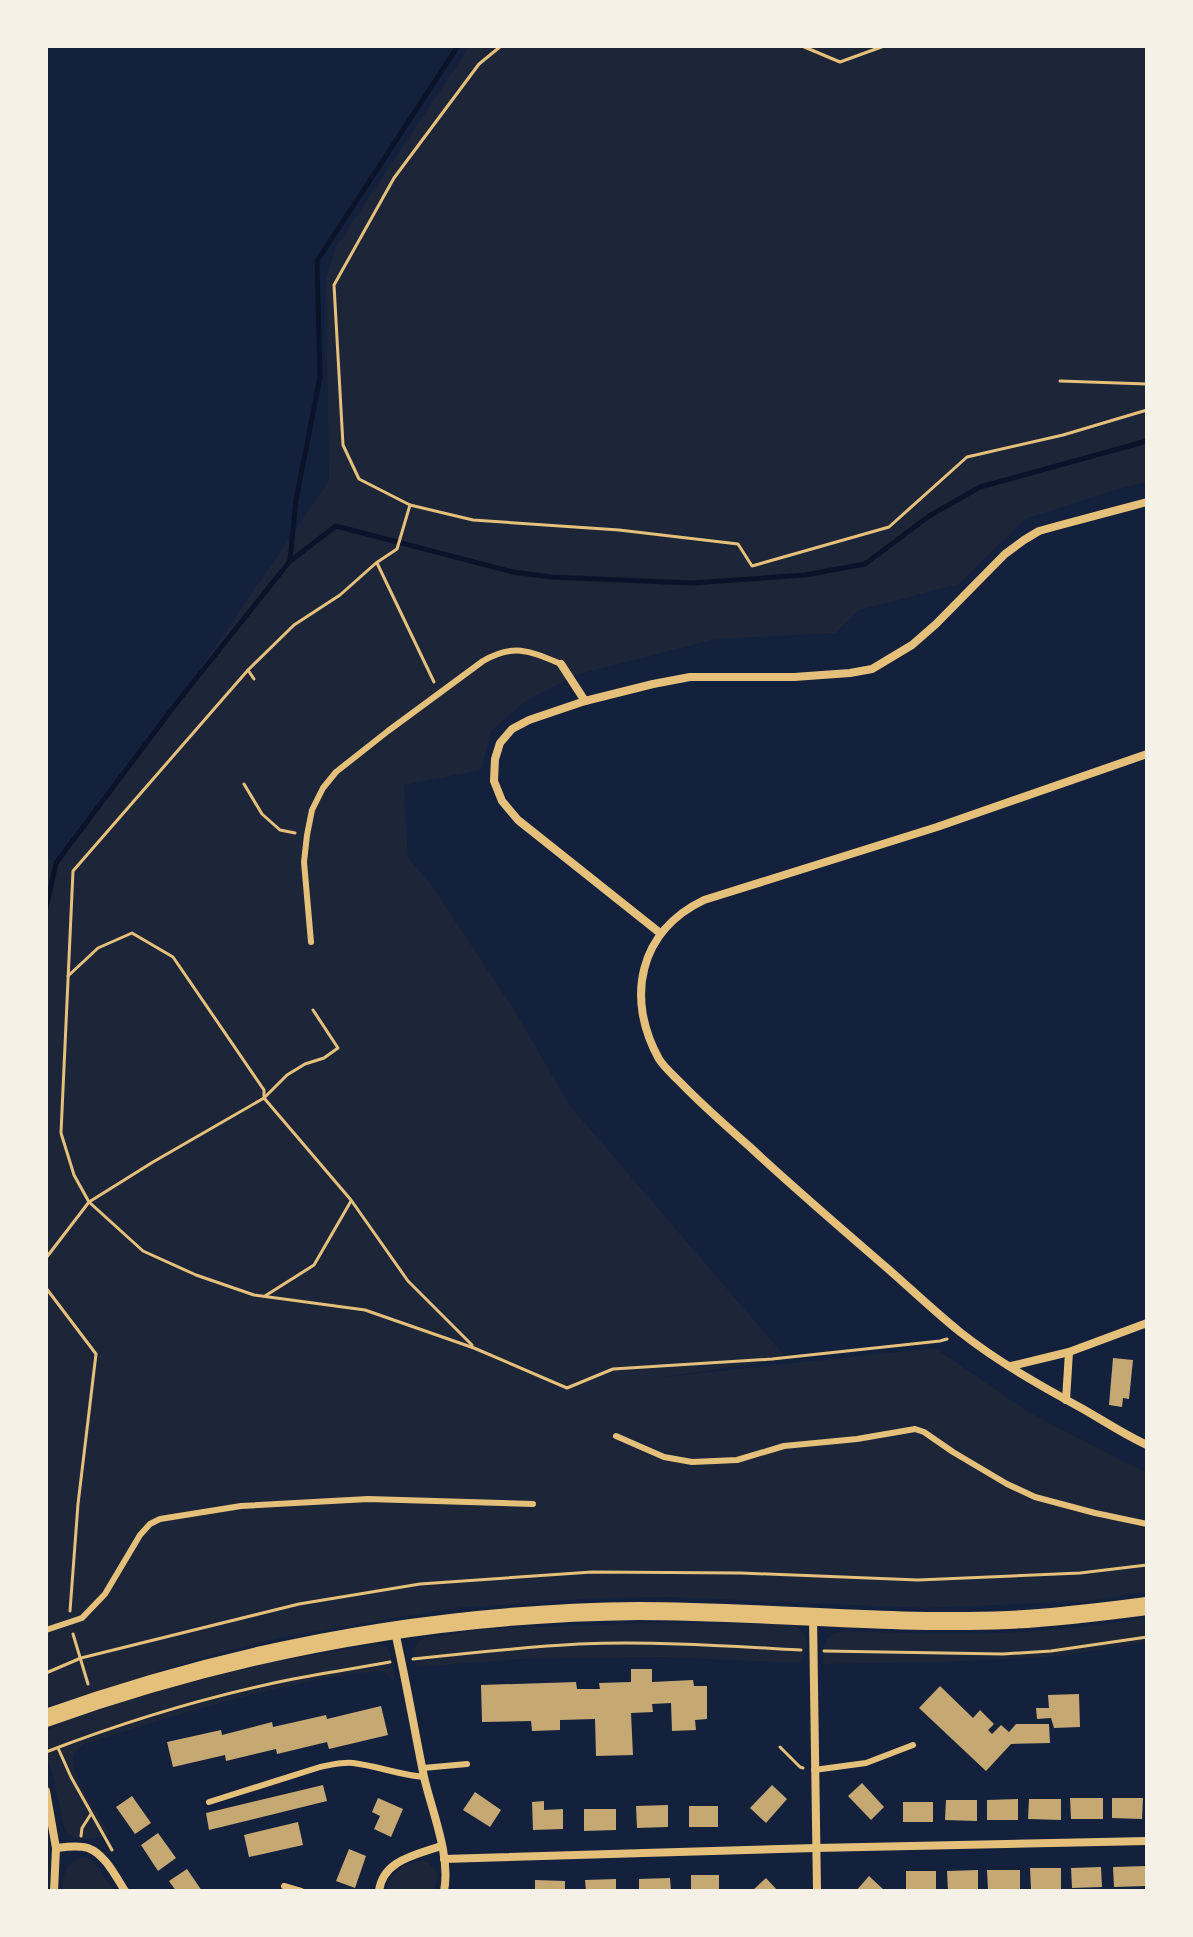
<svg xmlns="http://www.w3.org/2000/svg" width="1193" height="1937" font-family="Bitter,serif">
<rect width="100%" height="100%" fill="#14213d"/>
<!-- green -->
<g fill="#1d2539">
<polygon points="470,46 1147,46 1147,482 1118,489 1025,519 959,584 859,610 835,633 716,639 579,674 527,700 491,731 481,770 404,785 408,857 434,889 516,1013 570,1106 787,1359 656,1378 935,1348 1030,1413 1126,1463 1147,1472 1147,1592 1086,1601 925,1608 670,1597 598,1598 456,1608 282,1637 210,1655 46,1707 46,857 56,863 175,705 329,481 326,278 336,247"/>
<path d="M1147,1617v25c-30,4 -60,11 -91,14 -77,6 -154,7 -232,8 -1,-20 -1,-29 21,-33 101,4 202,6 302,-14z"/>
<path d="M653,1623l123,1 21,2 8,9 2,9 -6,19 -143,-6 -136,2 -106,8c-4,-15 -5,-19 8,-29l62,-9z"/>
<path d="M377,1644l9,2 4,6 5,30 -10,-9 -9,-2c-100,12 -196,43 -292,73 -1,1 -8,8 -9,9 -9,19 25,64 35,81 -14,6 -32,9 -45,-3l-12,-55 -7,-20v-21l2,-4 16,-9 78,-27 119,-31z"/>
<path d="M83,1857l9,3 22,31h-52c2,-18 2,-27 21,-34z"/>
<path d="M422,1861l7,2 9,11 -4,17h-48c4,-19 17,-28 36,-30z"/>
</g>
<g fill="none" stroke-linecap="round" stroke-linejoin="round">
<!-- stream -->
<g stroke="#0b132b" stroke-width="5">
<polyline points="290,560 296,500 320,377 317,261 458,46"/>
<polyline points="46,908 56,863 175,705 290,561 336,526 513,572 551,577 692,583 805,575 865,564 929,516 980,487 1147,441"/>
</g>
</g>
<!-- building -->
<g fill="#c6a872">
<polygon points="1113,1358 1133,1360 1129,1399 1123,1398 1122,1407 1109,1405"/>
<polygon points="631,1669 652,1669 652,1682 693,1680 694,1686 707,1686 707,1719 695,1720 696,1730 672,1731 671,1703 652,1704 653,1712 631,1713 633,1755 596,1756 595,1719 560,1720 560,1730 532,1731 531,1721 482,1722 481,1685 576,1682 577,1689 600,1689 599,1683 631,1682"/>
<polygon points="940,1686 973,1718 980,1710 994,1724 988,1730 992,1734 1001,1725 1009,1732 1016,1724 1049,1724 1050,1743 1011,1744 986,1771 919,1708"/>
<polygon points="1079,1694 1080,1727 1054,1728 1051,1718 1037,1719 1036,1708 1049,1708 1048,1695"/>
<polygon points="381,1706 388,1735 329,1749 327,1742 277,1754 276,1749 226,1761 225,1755 173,1767 167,1742 221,1730 222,1735 272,1722 273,1727 326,1715 327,1719"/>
<polygon points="862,1783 884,1807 871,1820 848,1796"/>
<polygon points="323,1785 327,1801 209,1830 206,1813"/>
<polygon points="772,1785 787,1799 766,1823 750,1808"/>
<polygon points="475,1792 501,1810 490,1827 463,1810"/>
<polygon points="132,1796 151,1823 135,1834 116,1807"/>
<polygon points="378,1798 403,1809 391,1837 374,1829 380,1816 372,1812"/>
<polygon points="1070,1798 1103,1798 1103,1819 1071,1819"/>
<polygon points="1112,1798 1143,1798 1142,1819 1112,1818"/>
<polygon points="1018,1799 1018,1820 987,1820 987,1800"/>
<polygon points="1029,1799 1061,1799 1061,1820 1028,1819"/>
<polygon points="946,1800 977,1800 977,1821 945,1820"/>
<polygon points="544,1801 544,1810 563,1809 563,1829 533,1830 532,1802"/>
<rect x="903" y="1802" width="30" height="20"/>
<polygon points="668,1805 668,1827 637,1828 636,1806"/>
<rect x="689" y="1806" width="29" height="21"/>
<polygon points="584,1809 616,1809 616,1830 584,1831"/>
<polygon points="298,1822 303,1845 249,1857 244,1835"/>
<polygon points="158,1833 176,1858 158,1871 141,1845"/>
<polygon points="349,1849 366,1856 355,1888 336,1881"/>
<polygon points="1147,1866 1147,1886 1114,1887 1113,1867"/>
<polygon points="1101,1867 1102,1887 1072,1888 1071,1868"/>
<polygon points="1030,1868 1061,1868 1061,1889 1031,1889"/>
<polygon points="187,1869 202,1891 176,1891 169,1881"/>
<polygon points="978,1870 978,1891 948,1891 947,1871"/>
<polygon points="987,1870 1020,1870 1020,1889 988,1890"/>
<rect x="906" y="1871" width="30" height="20"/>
<rect x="691" y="1875" width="28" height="16"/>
<polygon points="869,1876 885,1891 856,1891"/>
<polygon points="670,1878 671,1891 639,1891 639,1879"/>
<polygon points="766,1878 778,1891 752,1891"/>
<polygon points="616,1879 616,1891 586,1891 585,1880"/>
<polygon points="535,1880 565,1881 565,1891 535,1891"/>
</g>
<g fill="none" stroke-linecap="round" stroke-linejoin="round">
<!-- path -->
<g stroke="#e5c07b" stroke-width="3">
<polyline points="501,46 479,64 394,178 334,285 343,445 359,479 410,505 473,520 619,530 738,544 752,566 889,527 967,457 1063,435 1147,410"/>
<polyline points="802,46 840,62 884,46"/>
<polyline points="1060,381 1147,384"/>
<polyline points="410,505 397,549 376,563 340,595 294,625 248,670 73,871 61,1133 74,1175 89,1202 143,1251 196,1275 254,1295 365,1310 474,1348 567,1388 613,1369 772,1359 940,1341 947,1339"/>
<polyline points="377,563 434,682"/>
<polyline points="248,670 254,679"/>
<polyline points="244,784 262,814 280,830 295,833"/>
<polyline points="68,976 98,948 132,933 173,957 264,1090 264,1096"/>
<polyline points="264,1098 287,1075 305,1064 324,1058 338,1048 313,1010"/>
<polyline points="46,1258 89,1202 153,1162 264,1098 351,1200 408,1281 472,1345"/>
<polyline points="46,1288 96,1354 78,1504 70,1611"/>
<polyline points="265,1296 314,1265 351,1201"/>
<polyline points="73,1634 88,1684"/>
<polyline points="824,1651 1003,1654 1051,1651 1147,1637"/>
<path d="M413,1659c55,-6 110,-12 166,-15 74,-3 148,2 222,6"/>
<polyline points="46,1673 81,1658 299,1604 420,1584 592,1572 741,1573 918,1580 1080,1573 1147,1565"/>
<polyline points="780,1747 800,1767 803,1768"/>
<polyline points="58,1748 71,1777 112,1850"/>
<path d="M46,1752c80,-31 163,-56 247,-73 32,-6 64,-11 97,-17"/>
<polyline points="81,1836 82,1828 91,1814"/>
</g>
<!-- service -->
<g stroke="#e5c07b" stroke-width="6">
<path d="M311,942l-7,-80 3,-27 5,-25 11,-22 13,-16 52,-41 95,-70c31,-18 47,-10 78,3"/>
<polyline points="616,1436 664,1457 692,1462 737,1460 784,1446 857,1439 915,1429 924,1432 953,1452 1007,1484 1035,1497 1095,1513 1147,1524"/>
<polyline points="46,1630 82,1618 105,1594 140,1535 150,1524 160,1519 241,1506 368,1499 533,1504"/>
<polyline points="423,1768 467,1764"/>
<polyline points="814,1770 866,1763 913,1745"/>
<path d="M209,1802l111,-35c10,-2 22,-5 33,-4 24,3 47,12 71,14"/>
<polyline points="284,1886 301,1891"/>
</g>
<!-- minor -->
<g stroke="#e5c07b" stroke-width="8">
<polyline points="561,664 585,701"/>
<path d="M1147,754l-210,73 -233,73c-65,31 -79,98 -45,159 5,8 13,15 20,22 22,23 47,45 71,66 45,42 91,81 137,121 24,21 48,44 73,64 38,30 81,54 123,77 21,12 42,26 64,36"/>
<polyline points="660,933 518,820 502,801 494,781 495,759 500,743 512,729 529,720 585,701 653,684 690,677 794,677 850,673 872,669 912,645 936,624 1005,554 1024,540 1039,531 1057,526 1147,502"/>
<polyline points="1011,1366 1069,1352 1147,1323"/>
<polyline points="1066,1400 1069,1352"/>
<polyline points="813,1617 817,1891"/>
<path d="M395,1632c11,48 19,96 29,145 8,35 27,79 20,114"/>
<polyline points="46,1791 56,1848 54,1891"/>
<path d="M56,1848c9,-1 22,-3 32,0 17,6 28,29 37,43"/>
<polyline points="444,1859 816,1848 1147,1841"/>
<path d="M379,1891c4,-31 37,-36 62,-45"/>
</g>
<!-- primary -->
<path stroke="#e5c07b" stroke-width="18" d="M46,1718c190,-68 391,-105 593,-107 123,0 246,14 369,9 47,-2 93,-8 139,-14"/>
</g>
<!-- border -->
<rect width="1193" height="1937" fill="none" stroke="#f6f1e7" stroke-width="96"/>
</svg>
